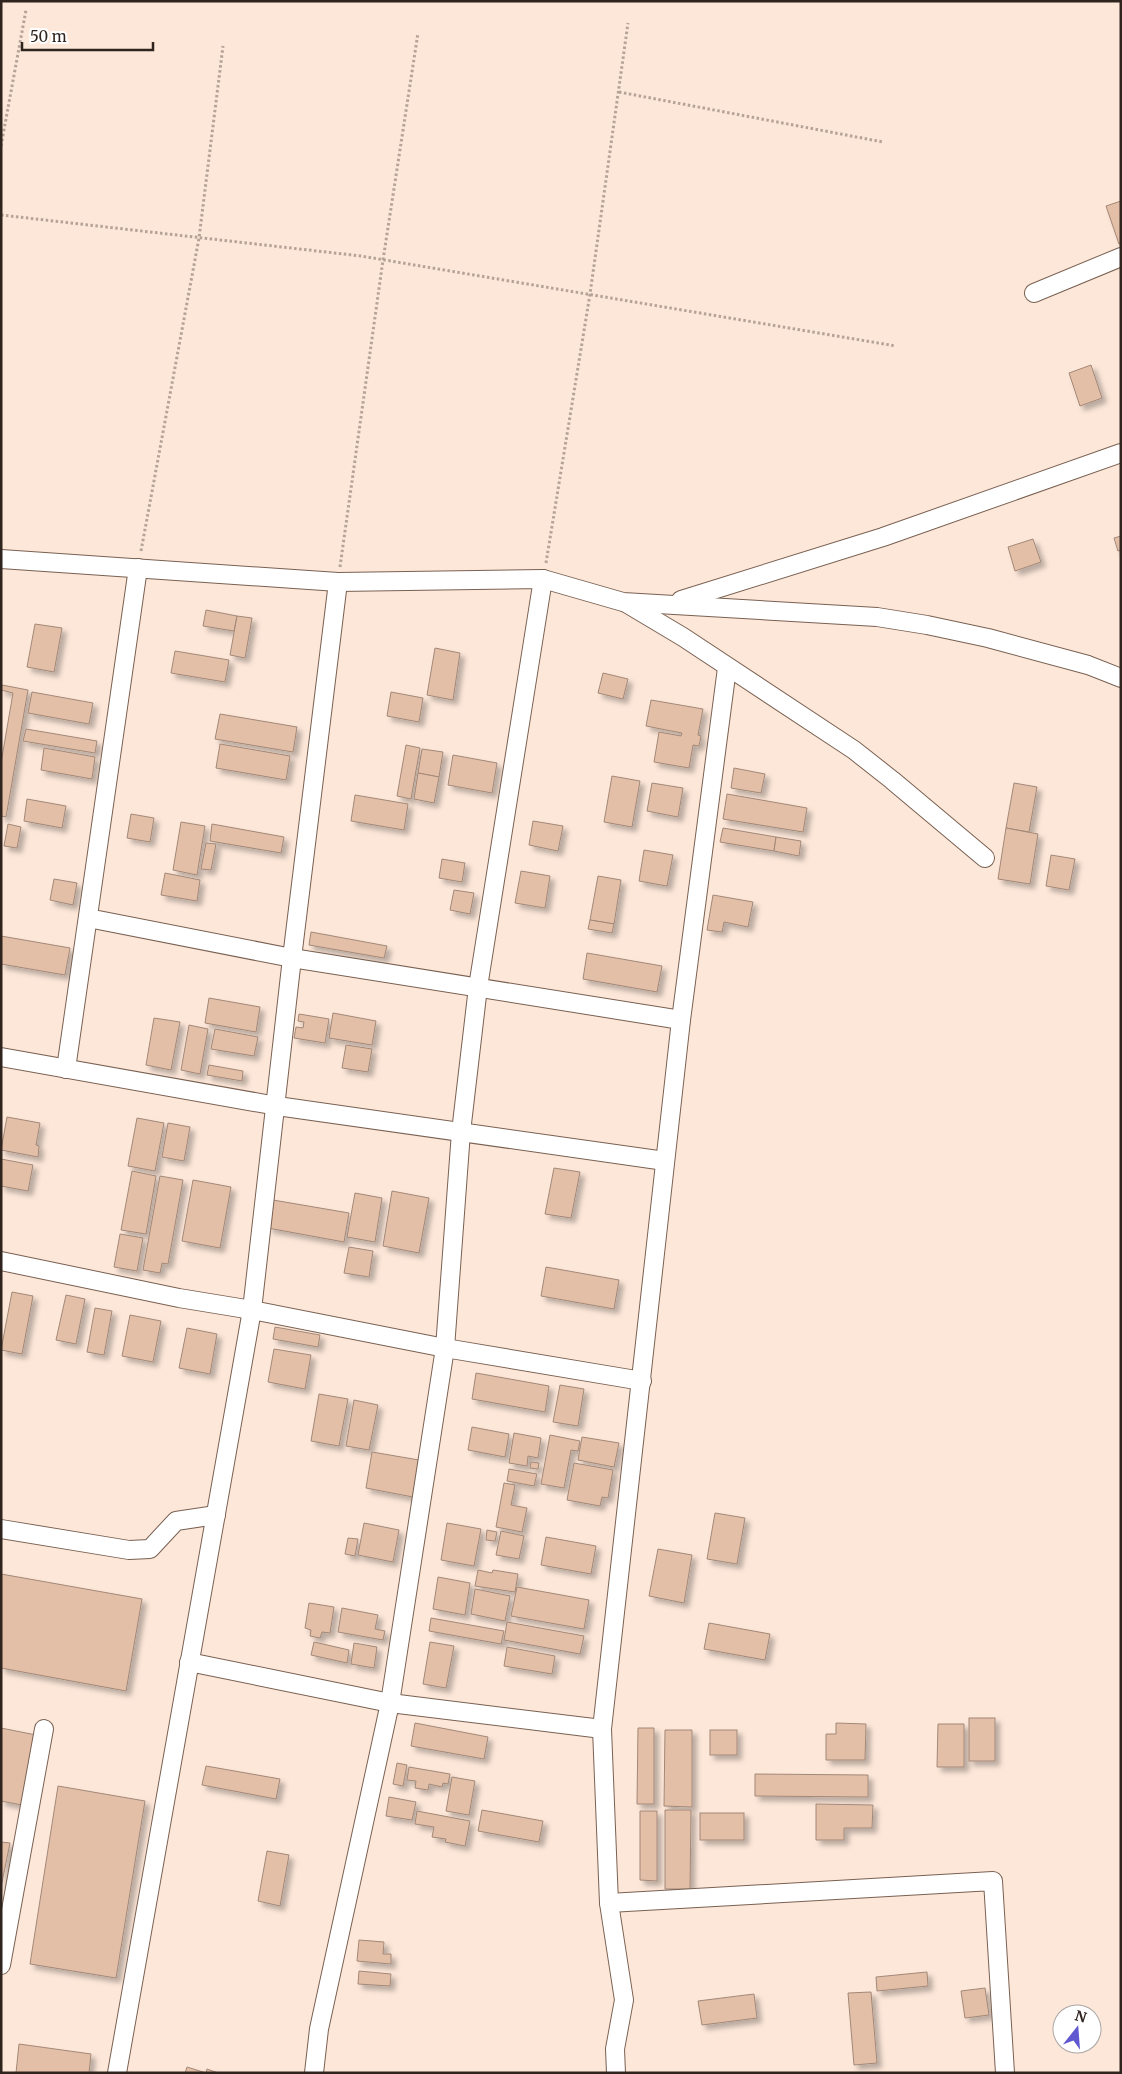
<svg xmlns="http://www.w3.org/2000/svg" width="1122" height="2074" font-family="Merriweather,serif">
<defs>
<filter id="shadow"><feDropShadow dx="4.5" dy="4.5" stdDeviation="2.5" flood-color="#0004"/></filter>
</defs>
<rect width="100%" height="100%" fill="#fde7d9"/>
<!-- building -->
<g fill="#e4bfa7" stroke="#a28878" filter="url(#shadow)">
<polygon points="1121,201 1121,243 1119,244 1106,206"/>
<polygon points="1091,365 1102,398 1080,406 1069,373"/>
<polygon points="1121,536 1121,550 1118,551 1114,538"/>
<polygon points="1033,539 1041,562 1015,571 1008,547"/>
<polygon points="206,610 237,616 234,631 203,626"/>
<polygon points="237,616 252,618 245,658 230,655"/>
<polygon points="35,624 62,628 54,672 27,667"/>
<polygon points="435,648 460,653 453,700 427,695"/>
<polygon points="175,651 229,660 225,682 171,673"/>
<polygon points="603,673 628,679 623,699 598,693"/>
<polygon points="2,685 28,690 6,817 1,816 1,763 13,693 1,690"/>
<polygon points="32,692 93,703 89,724 28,713"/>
<polygon points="391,692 423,698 419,722 387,716"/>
<polygon points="651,700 703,709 698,735 701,736 699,746 693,745 689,768 654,762 659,732 681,736 682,733 646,726"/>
<polygon points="220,714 297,727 293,752 215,739"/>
<polygon points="26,729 97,741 95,753 23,741"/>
<polygon points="220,744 290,756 286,780 216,768"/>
<polygon points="406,745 420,748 411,799 397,796"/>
<polygon points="44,748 95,757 92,779 41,770"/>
<polygon points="422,749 443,752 439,777 418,773"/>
<polygon points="453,755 497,763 492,793 448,785"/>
<polygon points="734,768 765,774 761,793 731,788"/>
<polygon points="418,773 439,777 434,803 414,799"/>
<polygon points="612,776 640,781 632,827 604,822"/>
<polygon points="652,783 683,788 678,817 647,811"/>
<polygon points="1014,783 1037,787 1029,832 1006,828"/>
<polygon points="727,794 807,808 803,832 723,819"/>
<polygon points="355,795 408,804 404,830 351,821"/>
<polygon points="27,799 66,806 62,828 24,821"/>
<polygon points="131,814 154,818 150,842 127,838"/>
<polygon points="533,821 563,826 558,851 529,845"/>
<polygon points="181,822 205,826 197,875 173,870"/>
<polygon points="8,824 21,827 17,848 4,846"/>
<polygon points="212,824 284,837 281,853 210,841"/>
<polygon points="723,828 776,837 774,851 720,842"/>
<polygon points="1006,828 1038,834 1030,884 998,879"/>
<polygon points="776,837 801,841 799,856 774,851"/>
<polygon points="206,843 216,844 211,870 201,869"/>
<polygon points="644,850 673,855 667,886 639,881"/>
<polygon points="1051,855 1075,859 1069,890 1046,886"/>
<polygon points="442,859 465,863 462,882 439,878"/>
<polygon points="521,871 550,876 545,908 515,903"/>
<polygon points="165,873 200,880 197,901 161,895"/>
<polygon points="598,876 621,880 614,924 590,920"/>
<polygon points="54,879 77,883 73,905 50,900"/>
<polygon points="454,890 474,893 470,914 450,910"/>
<polygon points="713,895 753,902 748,927 724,922 722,932 707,930"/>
<polygon points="590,920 614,924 612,933 588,929"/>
<polygon points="311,932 387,946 384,958 309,945"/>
<polygon points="1,936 70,948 65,975 1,964"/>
<polygon points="587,953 662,966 657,992 583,979"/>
<polygon points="209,998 260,1007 256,1032 205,1023"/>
<polygon points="333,1013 376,1021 372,1045 329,1038"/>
<polygon points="299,1014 329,1019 325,1043 294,1038 296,1027 303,1028 304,1022 298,1021"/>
<polygon points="154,1018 180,1022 171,1070 146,1065"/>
<polygon points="189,1025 208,1029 200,1074 181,1070"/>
<polygon points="215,1029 258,1037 254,1056 211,1049"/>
<polygon points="346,1045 372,1049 368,1072 342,1068"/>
<polygon points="209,1065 243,1071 242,1081 207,1075"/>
<polygon points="7,1117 40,1123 36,1145 39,1146 38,1157 1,1150"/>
<polygon points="137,1118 164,1123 155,1171 128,1166"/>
<polygon points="168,1123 190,1127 184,1161 162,1157"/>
<polygon points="1,1159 33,1165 28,1191 1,1186"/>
<polygon points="554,1168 580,1172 571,1218 545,1214"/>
<polygon points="132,1171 156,1176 146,1234 121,1230"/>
<polygon points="160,1176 183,1180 168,1264 162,1263 160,1273 143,1270"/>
<polygon points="193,1180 231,1187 220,1248 182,1241"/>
<polygon points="392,1191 429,1198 419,1253 383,1246"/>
<polygon points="355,1193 382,1198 375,1242 347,1237"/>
<polygon points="273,1200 349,1213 344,1242 268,1228"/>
<polygon points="120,1234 143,1238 137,1271 114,1267"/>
<polygon points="349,1247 373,1251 369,1277 344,1273"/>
<polygon points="546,1267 619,1280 614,1309 541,1296"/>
<polygon points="12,1292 33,1296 22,1354 1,1350"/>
<polygon points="66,1295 85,1299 76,1344 56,1340"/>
<polygon points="95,1308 112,1311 104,1355 87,1352"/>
<polygon points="130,1315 161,1321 153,1362 122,1356"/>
<polygon points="275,1327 320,1335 318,1347 273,1339"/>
<polygon points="187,1328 217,1334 210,1374 179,1368"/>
<polygon points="274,1349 311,1355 305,1389 268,1382"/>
<polygon points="476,1373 549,1386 545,1412 472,1399"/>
<polygon points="560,1385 584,1389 578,1426 553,1422"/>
<polygon points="319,1394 348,1399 339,1446 311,1441"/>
<polygon points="354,1400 378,1405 369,1450 346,1446"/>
<polygon points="472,1427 509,1434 505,1457 468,1450"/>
<polygon points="514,1433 541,1438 538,1458 528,1456 527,1466 509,1463"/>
<polygon points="550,1435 580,1441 578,1451 571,1450 564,1488 541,1484"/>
<polygon points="582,1437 619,1443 614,1467 578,1460"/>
<polygon points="372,1452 419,1460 413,1497 366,1488"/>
<polygon points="531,1462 539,1463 538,1469 530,1468"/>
<polygon points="574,1463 613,1470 608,1498 602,1497 600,1506 567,1500"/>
<polygon points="509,1469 537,1474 534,1486 507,1481"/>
<polygon points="504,1483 515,1485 511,1505 527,1508 522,1532 496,1527"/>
<polygon points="715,1513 745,1518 737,1564 707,1559"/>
<polygon points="364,1523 399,1530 393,1562 358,1555"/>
<polygon points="447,1523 481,1529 474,1566 441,1560"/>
<polygon points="487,1530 497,1532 495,1541 486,1540"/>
<polygon points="501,1531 524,1536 519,1559 496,1555"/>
<polygon points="546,1537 596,1546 591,1574 541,1565"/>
<polygon points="348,1538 358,1539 355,1556 345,1554"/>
<polygon points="658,1549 692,1555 684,1603 649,1596"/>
<polygon points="478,1570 492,1573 493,1570 518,1574 515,1592 475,1586"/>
<polygon points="1,1574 142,1599 126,1691 1,1668"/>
<polygon points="438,1577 470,1583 465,1615 433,1609"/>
<polygon points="517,1587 589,1600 584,1629 511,1616"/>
<polygon points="475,1589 510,1596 505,1621 471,1614"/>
<polygon points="309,1603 334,1607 330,1633 322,1632 320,1638 310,1636 311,1630 305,1628"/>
<polygon points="342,1608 378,1615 375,1629 385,1631 383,1640 338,1632"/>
<polygon points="431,1618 504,1631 501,1644 429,1631"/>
<polygon points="507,1622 584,1636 580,1654 504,1640"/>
<polygon points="709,1623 770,1634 765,1660 704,1649"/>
<polygon points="314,1642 349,1650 347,1663 311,1655"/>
<polygon points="430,1642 454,1646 446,1688 423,1684"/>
<polygon points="354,1643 377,1647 374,1668 351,1664"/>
<polygon points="507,1647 555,1656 552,1674 504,1666"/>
<rect x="969" y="1718" width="26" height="43"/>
<polygon points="415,1723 488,1737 484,1759 411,1746"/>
<polygon points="836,1723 866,1724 865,1760 826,1760 826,1734 836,1734"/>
<polygon points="938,1724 964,1724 964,1767 937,1767"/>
<polygon points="1,1728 36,1735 22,1805 1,1801"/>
<polygon points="638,1728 654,1728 654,1804 637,1804"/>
<polygon points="665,1730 692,1730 692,1807 664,1806"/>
<rect x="710" y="1730" width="27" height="25"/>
<polygon points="397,1763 407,1765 403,1786 393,1784"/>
<polygon points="206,1766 280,1779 276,1799 202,1785"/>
<polygon points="409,1767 450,1774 448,1784 443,1783 442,1787 429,1784 428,1790 415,1788 416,1781 407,1780"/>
<polygon points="755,1774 868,1775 868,1797 755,1796"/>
<polygon points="452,1777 475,1781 469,1815 446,1811"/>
<polygon points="58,1786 145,1801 116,1978 30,1964"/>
<polygon points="389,1797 416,1802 412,1820 386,1816"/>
<polygon points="816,1804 873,1805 872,1828 844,1828 844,1840 816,1840"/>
<polygon points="482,1810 543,1821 539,1842 478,1831"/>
<polygon points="665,1810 691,1810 690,1889 665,1889"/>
<polygon points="417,1811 470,1821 465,1846 445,1842 446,1839 432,1837 434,1827 415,1824"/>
<polygon points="640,1811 657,1811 657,1881 640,1880"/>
<rect x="700" y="1813" width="44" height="27"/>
<polygon points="1,1842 10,1843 1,1887"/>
<polygon points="267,1851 289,1855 280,1906 258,1901"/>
<polygon points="359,1940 384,1942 383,1954 391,1954 391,1964 357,1961"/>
<polygon points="359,1971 391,1974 390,1986 358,1984"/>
<polygon points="927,1972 928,1986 877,1991 876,1977"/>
<polygon points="985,1988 989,2015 965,2018 961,1991"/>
<polygon points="871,1992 877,2063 854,2065 848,1993"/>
<polygon points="754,1994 757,2018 702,2025 698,2001"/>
<polygon points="19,2044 91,2054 89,2073 16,2073"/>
<polygon points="187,2067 206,2073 207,2069 218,2073 185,2073"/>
</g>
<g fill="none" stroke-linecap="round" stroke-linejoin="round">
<!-- minor casing -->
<g stroke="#796152" stroke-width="20">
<g id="minor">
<polyline points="1034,293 1121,257"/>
<polyline points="1,559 338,582 543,579 623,602 877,617 927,625 988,638 1088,665 1121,678"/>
<polyline points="681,600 883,537 1121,453"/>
<polyline points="626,603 683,637 854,750 892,780 985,858"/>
<polyline points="88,918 292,958 681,1020"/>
<polyline points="1,1057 277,1106 665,1161"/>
<polyline points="66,1069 138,568"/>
<polyline points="1,1261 179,1298 252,1310 445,1348 642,1381"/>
<polyline points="1,1529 129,1550 150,1549 176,1521 216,1515"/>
<polyline points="189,1662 390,1703 602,1729"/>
<polyline points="609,1903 993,1881 1005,2073"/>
<polyline points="1,1965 44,1729"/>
<polyline points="117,2073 252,1310 292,958 338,582"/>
<polyline points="314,2073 319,2029 390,1703 445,1348 461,1132 478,987 543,579"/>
<polyline points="616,2073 615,2049 624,2000 609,1903 602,1729 681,1020 727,668"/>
</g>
</g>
<!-- path -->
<g stroke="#b5a398" stroke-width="3" stroke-dasharray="2.5 2.5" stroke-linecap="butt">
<polyline points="619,92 883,142"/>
<polyline points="1,146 26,10"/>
<polyline points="1,215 361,256 896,346"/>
<polyline points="141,551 199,238 223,46"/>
<polyline points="546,563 590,294 628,23"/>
<polyline points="340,567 383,260 418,33"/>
</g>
<!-- minor -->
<use href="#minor" stroke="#fff" stroke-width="18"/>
</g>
<!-- border -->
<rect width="1122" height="2074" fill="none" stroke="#2f241e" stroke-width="5"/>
<!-- north arrow -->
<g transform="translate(1077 2029) rotate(17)"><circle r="24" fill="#ffffff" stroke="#aca7a5"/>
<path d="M0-4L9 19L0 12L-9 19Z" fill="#5f58d0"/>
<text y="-8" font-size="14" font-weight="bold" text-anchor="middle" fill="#2f241e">N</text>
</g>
<!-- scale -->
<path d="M22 42v8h131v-8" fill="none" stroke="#2f241e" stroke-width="2.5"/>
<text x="30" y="42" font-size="15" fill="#2f241e" stroke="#ffffff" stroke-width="4" paint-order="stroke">50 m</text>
</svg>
